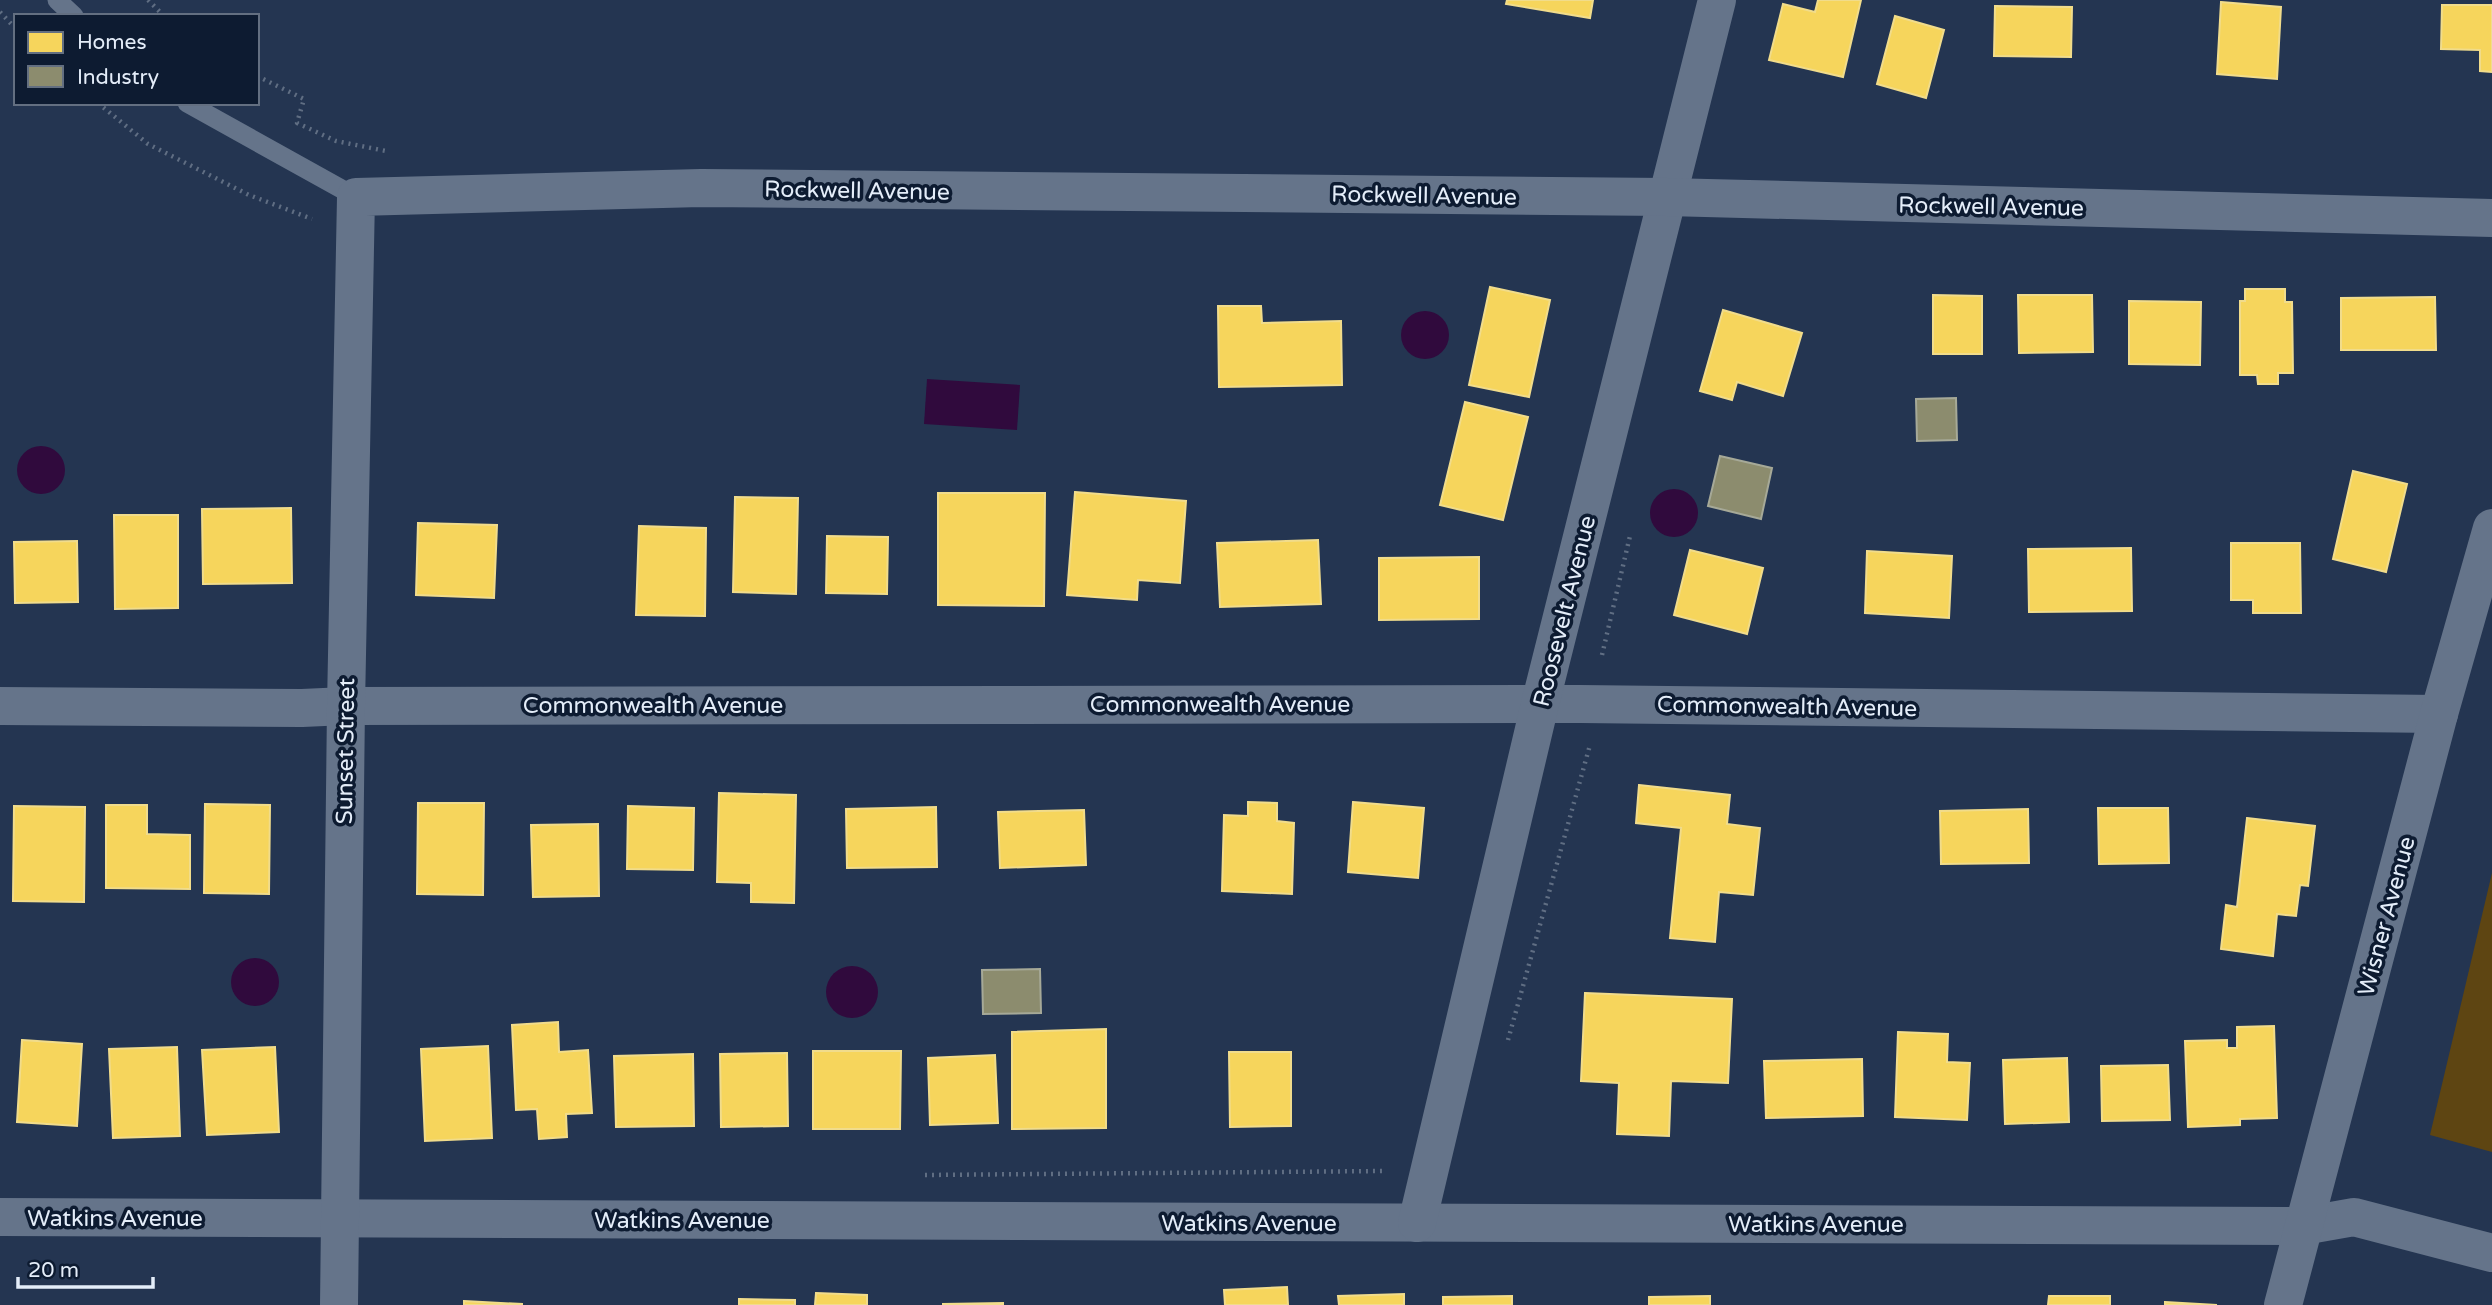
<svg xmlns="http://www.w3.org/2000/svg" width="2492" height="1305" font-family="'Varela Round',sans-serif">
<rect width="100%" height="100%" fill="#243551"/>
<!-- green -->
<polygon fill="#5e4512" points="2492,873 2492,1152 2430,1135"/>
<!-- water -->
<g fill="#300a3d">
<circle cx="1425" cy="335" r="24"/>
<polygon points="927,379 1020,385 1017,430 924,424"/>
<circle cx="41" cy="470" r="24"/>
<circle cx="1674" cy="513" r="24"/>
<circle cx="255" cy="982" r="24"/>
<circle cx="852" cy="992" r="26"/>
</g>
<!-- homes -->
<g fill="#f6d55c" stroke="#f1dc8b" stroke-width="2">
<polygon points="1507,0 1593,0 1590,18 1506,4"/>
<polygon points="1818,0 1861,0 1843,77 1769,60 1783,4 1815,12"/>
<polygon points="2221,2 2281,7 2277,79 2217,74"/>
<polygon points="2442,5 2492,5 2492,72 2480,71 2480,50 2441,49"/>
<polygon points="1995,6 2072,7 2071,57 1994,56"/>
<polygon points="1895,16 1944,30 1926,98 1877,84"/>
<polygon points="1490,287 1550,300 1529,397 1469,385"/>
<polygon points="2245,289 2285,289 2285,302 2292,302 2293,373 2278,373 2278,384 2258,384 2257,375 2240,375 2240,301 2245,301"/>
<polygon points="1933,295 1982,296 1982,354 1933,354"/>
<polygon points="2018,295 2092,295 2093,352 2019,353"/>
<polygon points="2435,297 2436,350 2341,350 2341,298"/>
<polygon points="2129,301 2201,302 2200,365 2129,364"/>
<polygon points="1218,306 1261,306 1262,323 1341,321 1342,385 1219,387"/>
<polygon points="1723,310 1802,333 1783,396 1737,382 1732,400 1700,391"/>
<polygon points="1465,402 1528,417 1503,520 1440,505"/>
<polygon points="2353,471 2407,484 2386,572 2333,559"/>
<polygon points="1075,492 1186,501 1180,583 1138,580 1137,600 1067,595"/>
<polygon points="938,493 1045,493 1044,606 938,605"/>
<polygon points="735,497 798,498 796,594 733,592"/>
<polygon points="291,508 292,583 203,584 202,509"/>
<polygon points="114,515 178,515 178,608 115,609"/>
<polygon points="418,523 497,525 494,598 416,595"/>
<polygon points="639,526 706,528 705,616 636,615"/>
<polygon points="827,536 888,537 887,594 826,593"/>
<polygon points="1318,540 1321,604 1220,607 1217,543"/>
<polygon points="77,541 78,602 15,603 14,542"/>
<polygon points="2231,543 2300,543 2301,613 2253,613 2253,600 2231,600"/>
<polygon points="2131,548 2132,611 2029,612 2028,549"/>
<polygon points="1690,550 1763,568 1747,634 1674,615"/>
<polygon points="1867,551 1952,556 1949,618 1865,613"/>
<polygon points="1479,557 1479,619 1379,620 1379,558"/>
<polygon points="1639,785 1730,795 1727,824 1760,828 1753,895 1719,892 1715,942 1670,938 1681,828 1636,823"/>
<polygon points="719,793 796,795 794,903 751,902 751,883 717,882"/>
<polygon points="1248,802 1277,803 1277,821 1294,823 1292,894 1222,891 1224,815 1248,816"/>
<polygon points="1353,802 1424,808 1418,878 1348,872"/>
<polygon points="418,803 484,803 483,895 417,894"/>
<polygon points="205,804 270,805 269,894 204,893"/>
<polygon points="106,805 147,805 147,834 190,835 190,889 106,888"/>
<polygon points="14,806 85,807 84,902 13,901"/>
<polygon points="628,806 694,808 693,870 627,869"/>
<polygon points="936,807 937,867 847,868 846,809"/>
<polygon points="2098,808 2168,808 2169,863 2099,864"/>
<polygon points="2028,809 2029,863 1941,864 1940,811"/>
<polygon points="1084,810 1086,865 1000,868 998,812"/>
<polygon points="2247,818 2315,826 2308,886 2300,885 2296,916 2277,914 2273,956 2221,949 2226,905 2237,907"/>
<polygon points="598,824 599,896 533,897 531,825"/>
<polygon points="1585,993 1732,999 1728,1083 1671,1081 1669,1136 1617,1134 1619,1083 1581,1081"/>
<polygon points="558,1022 559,1052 588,1050 592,1113 566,1114 567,1137 539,1139 537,1109 516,1110 512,1025"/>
<polygon points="2274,1026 2277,1118 2240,1119 2240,1125 2188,1127 2185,1041 2227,1040 2227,1048 2237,1048 2237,1027"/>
<polygon points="1106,1029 1106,1128 1012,1129 1012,1032"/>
<polygon points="1898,1032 1948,1034 1947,1062 1970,1063 1967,1120 1895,1117"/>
<polygon points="22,1040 82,1044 77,1126 17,1122"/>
<polygon points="488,1046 492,1138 425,1141 421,1049"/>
<polygon points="177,1047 180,1136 113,1138 109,1049"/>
<polygon points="275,1047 279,1132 207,1135 202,1050"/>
<polygon points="813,1051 901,1051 900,1129 813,1129"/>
<polygon points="1229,1052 1291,1052 1291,1126 1230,1127"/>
<polygon points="787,1053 788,1126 721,1127 720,1054"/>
<polygon points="693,1054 694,1126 616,1127 614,1056"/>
<polygon points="995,1055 998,1123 930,1125 928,1058"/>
<polygon points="2067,1058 2069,1122 2005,1124 2003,1060"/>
<polygon points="1862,1059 1863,1116 1766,1118 1764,1061"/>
<polygon points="2168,1065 2170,1120 2102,1121 2101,1066"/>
<polygon points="1287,1287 1288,1305 1225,1305 1224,1290"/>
<polygon points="816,1293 867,1295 867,1305 815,1305"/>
<polygon points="1404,1294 1404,1305 1339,1305 1338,1296"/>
<polygon points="1512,1296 1512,1305 1443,1305 1443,1297"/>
<polygon points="1710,1296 1710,1305 1649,1305 1649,1297"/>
<polygon points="2049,1296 2110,1296 2110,1305 2048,1305"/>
<polygon points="739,1299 795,1300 795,1305 739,1305"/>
<polygon points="464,1301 522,1304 522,1305 464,1305"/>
<polygon points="2165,1302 2217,1305 2165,1305"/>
<polygon points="1003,1303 1003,1305 942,1304"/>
</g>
<!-- industry -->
<g fill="#8c8c6e" stroke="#a6a998" stroke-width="2">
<polygon points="1956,398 1957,440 1917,441 1916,399"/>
<polygon points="1720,456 1772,468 1761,519 1708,506"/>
<polygon points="1040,969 1041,1013 983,1014 982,970"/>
</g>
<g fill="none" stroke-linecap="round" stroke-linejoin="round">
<!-- path -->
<g stroke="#606e83" stroke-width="4.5" stroke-dasharray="2 5" stroke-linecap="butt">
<polyline points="148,0 164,16"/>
<polyline points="0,12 16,29"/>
<polyline points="257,76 304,99 297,123 336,141 386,151"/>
<polyline points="98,103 148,144 249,195 312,219"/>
<polyline points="1602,655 1630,536"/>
<polyline points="1508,1040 1590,745"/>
<polyline points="925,1175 1385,1171"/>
</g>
<!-- service -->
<g stroke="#65748a" stroke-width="19">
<polyline points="57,0 74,16"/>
<polyline points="187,103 356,197"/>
</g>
<!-- minor -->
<g stroke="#65748a" stroke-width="38">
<polyline points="0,706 302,708 346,706 1580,704 2439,714"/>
<polyline points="0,1217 2303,1226 2354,1217 2492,1253"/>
<polyline points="1417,1223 1540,704 1717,0"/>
<polyline points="339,1305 346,706 356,197 701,188 1667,197 2492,218"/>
</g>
<!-- tertiary -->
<polyline stroke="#65748a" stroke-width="38" points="2283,1305 2439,714 2492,528"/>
</g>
<g text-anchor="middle" stroke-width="7" stroke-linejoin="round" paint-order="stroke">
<!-- street labels -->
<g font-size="23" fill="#e4edf9" stroke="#0d1b31">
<text transform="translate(857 190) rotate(1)" y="8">Rockwell Avenue</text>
<text transform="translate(1424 195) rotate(1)" y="8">Rockwell Avenue</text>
<text transform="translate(1991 206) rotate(1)" y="8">Rockwell Avenue</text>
<text transform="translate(1564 611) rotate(-76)" y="8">Roosevelt Avenue</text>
<text x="1220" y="712">Commonwealth Avenue</text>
<text x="653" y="713">Commonwealth Avenue</text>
<text transform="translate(1787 706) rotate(1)" y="8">Commonwealth Avenue</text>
<text transform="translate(345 751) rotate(-89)" y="8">Sunset Street</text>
<text transform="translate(2386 916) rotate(-75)" y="8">Wisner Avenue</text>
<text x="115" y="1226">Watkins Avenue</text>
<text x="682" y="1228">Watkins Avenue</text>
<text x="1249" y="1231">Watkins Avenue</text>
<text x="1816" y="1232">Watkins Avenue</text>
</g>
</g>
<!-- legend -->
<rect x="14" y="14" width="245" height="91" fill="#0d1b31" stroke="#636f81" stroke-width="2"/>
<rect x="28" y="32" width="35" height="21" fill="#f6d55c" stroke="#636f81" stroke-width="2"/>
<text x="77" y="49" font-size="21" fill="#e4edf9">Homes</text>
<rect x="28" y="66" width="35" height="21" fill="#8c8c6e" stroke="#636f81" stroke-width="2"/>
<text x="77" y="84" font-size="21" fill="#e4edf9">Industry</text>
<!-- scale -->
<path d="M18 1277v10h135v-10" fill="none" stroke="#e4edf9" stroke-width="3.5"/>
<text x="28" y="1277" font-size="21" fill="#e4edf9" stroke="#0d1b31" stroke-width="5" paint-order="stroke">20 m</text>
</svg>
